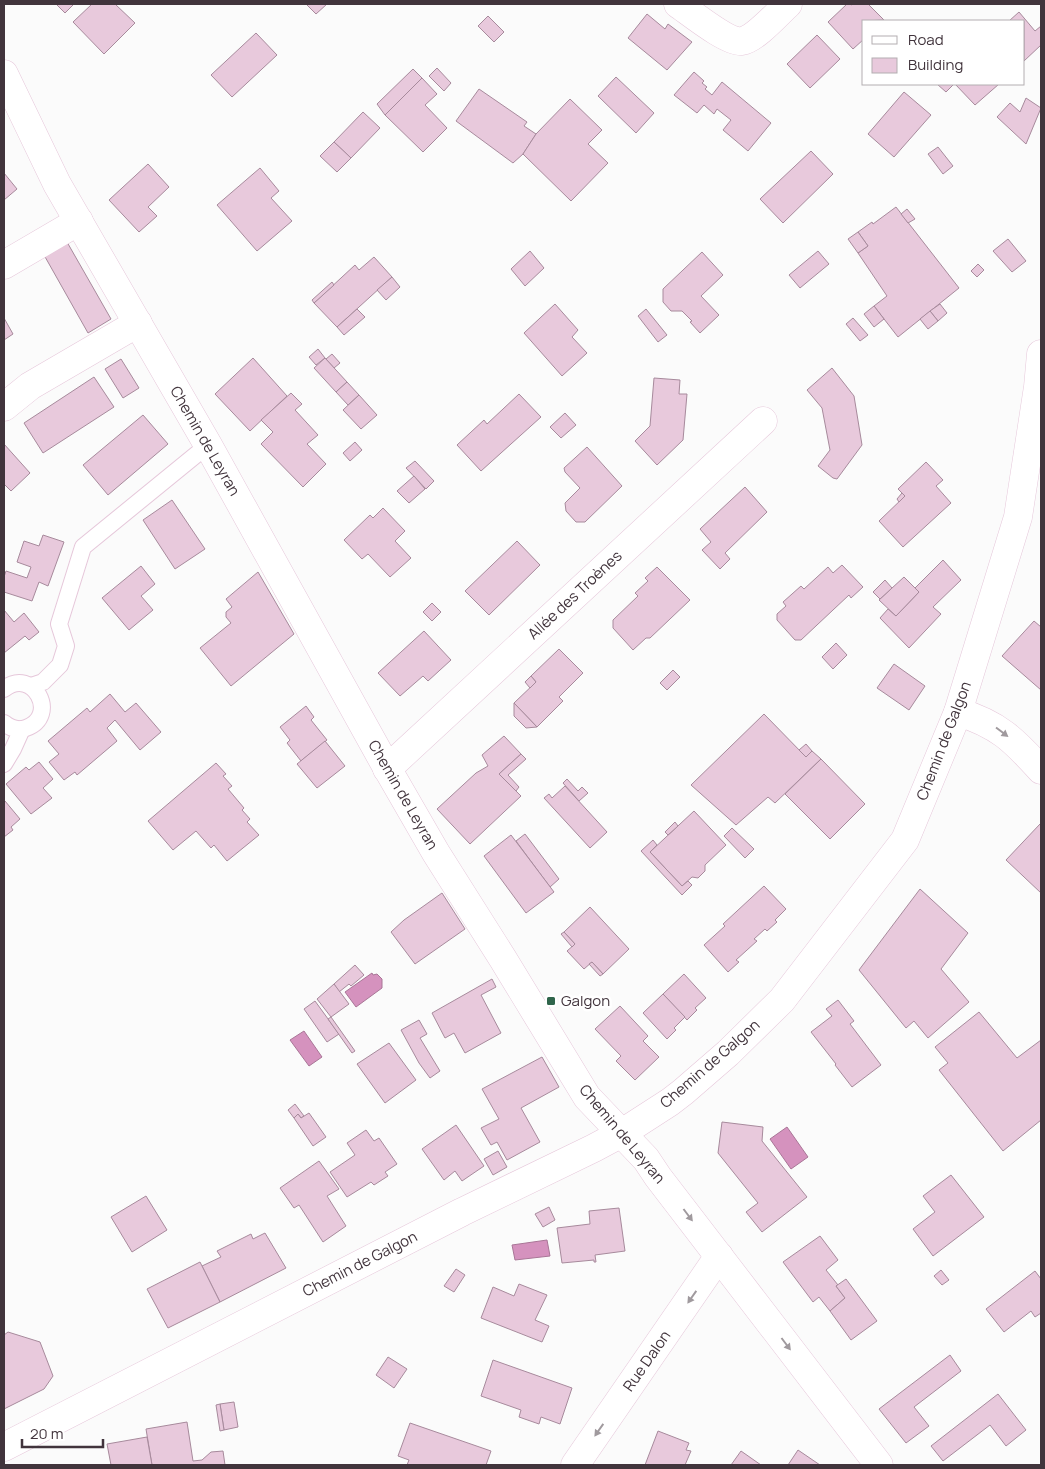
<svg xmlns="http://www.w3.org/2000/svg" width="1045" height="1469" font-family="Manrope,sans-serif">
<rect width="100%" height="100%" fill="#fbfbfb"/>
<!-- water -->
<g fill="#d592be" stroke="#a97697">
<polygon points="372,973 373,975 377,974 382,979 382,988 356,1007 345,992"/>
<polygon points="304,1031 322,1057 309,1066 290,1040"/>
<polygon points="787,1127 808,1157 791,1169 770,1139"/>
<polygon points="547,1240 550,1256 515,1260 512,1245"/>
</g>
<!-- building -->
<g fill="#e8c9dc" stroke="#a78a9c">
<polygon points="58,4 74,4 65,13 57,5"/>
<polygon points="92,4 115,4 135,23 104,54 73,22"/>
<polygon points="306,4 327,4 316,14"/>
<polygon points="847,4 850,4 851,5 853,4 868,4 884,20 864,21 864,39 853,49 828,22"/>
<polygon points="1019,12 1035,31 1041,26 1041,45 1024,61 1024,21 1009,21"/>
<polygon points="647,14 665,29 668,24 692,42 667,70 628,38"/>
<polygon points="488,16 504,32 494,42 478,26"/>
<polygon points="256,33 277,55 232,97 211,75"/>
<polygon points="817,35 840,59 810,88 787,64"/>
<polygon points="437,68 451,83 444,91 429,76"/>
<polygon points="413,69 422,78 385,115 377,104"/>
<polygon points="694,72 704,81 702,83 707,87 705,89 712,95 722,82 771,123 748,151 723,130 731,120 717,109 714,114 704,105 697,113 674,95"/>
<polygon points="616,77 654,113 636,133 598,96"/>
<polygon points="422,78 437,94 425,105 447,128 423,152 385,115"/>
<polygon points="937,84 952,84 953,85 946,92"/>
<polygon points="955,84 999,84 975,105"/>
<polygon points="479,89 527,122 524,126 536,134 523,154 513,163 456,121"/>
<polygon points="904,92 931,115 894,157 868,134"/>
<polygon points="1026,98 1041,108 1026,144 997,117 1010,103 1020,112"/>
<polygon points="570,99 602,130 588,144 608,163 571,201 523,154 536,134"/>
<polygon points="363,112 380,128 351,158 334,142"/>
<polygon points="334,142 351,158 337,172 320,156"/>
<polygon points="938,147 953,166 943,174 928,154"/>
<polygon points="811,151 833,174 783,223 760,199"/>
<polygon points="148,164 169,187 148,207 157,216 139,232 109,200"/>
<polygon points="260,168 279,191 271,198 292,221 257,251 217,205"/>
<polygon points="4,173 17,189 4,200"/>
<polygon points="896,207 959,288 898,337 874,306 887,296 858,253 868,246 858,232 872,222 873,224"/>
<polygon points="907,209 915,219 908,223 901,214"/>
<polygon points="858,232 868,246 858,253 848,239"/>
<polygon points="1008,239 1026,261 1012,272 993,251"/>
<polygon points="67,242 111,319 88,333 44,255"/>
<polygon points="530,251 544,268 525,286 511,269"/>
<polygon points="818,251 829,264 800,288 789,275"/>
<polygon points="702,252 723,275 701,296 719,315 700,333 690,322 692,321 682,311 671,311 663,302 663,289"/>
<polygon points="374,257 392,277 337,327 314,303 355,265 359,270"/>
<polygon points="978,264 984,270 977,277 971,271"/>
<polygon points="392,277 400,287 386,300 377,290"/>
<polygon points="332,282 334,285 314,303 312,300"/>
<polygon points="555,304 578,330 572,337 587,353 562,376 524,333"/>
<polygon points="940,304 947,313 938,321 930,311"/>
<polygon points="874,306 884,319 874,327 864,314"/>
<polygon points="357,309 365,317 344,335 337,327"/>
<polygon points="646,309 667,335 658,342 638,316"/>
<polygon points="930,311 938,321 928,329 920,319"/>
<polygon points="4,318 13,334 4,340"/>
<polygon points="853,318 868,335 860,341 846,324"/>
<polygon points="318,349 325,358 316,365 309,357"/>
<polygon points="332,354 340,363 334,368 326,359"/>
<polygon points="253,358 287,396 250,431 215,394"/>
<polygon points="325,358 347,382 336,392 314,368"/>
<polygon points="121,359 139,388 123,398 105,369"/>
<polygon points="832,368 854,396 862,445 837,479 833,478 818,466 830,450 822,408 807,390"/>
<polygon points="94,377 114,407 43,453 24,423"/>
<polygon points="654,378 680,380 679,394 687,394 683,440 657,465 635,441 650,426"/>
<polygon points="347,382 359,395 348,405 336,392"/>
<polygon points="291,393 302,404 295,410 318,435 307,444 326,464 303,487 261,444 273,432 261,420"/>
<polygon points="519,394 541,417 481,471 457,445 484,420 487,424"/>
<polygon points="359,395 377,415 361,429 343,410"/>
<polygon points="565,413 576,425 561,438 550,427"/>
<polygon points="143,415 168,444 108,495 83,465"/>
<polygon points="355,442 362,450 350,461 343,453"/>
<polygon points="4,444 30,473 11,491 5,485 4,486"/>
<polygon points="587,447 622,486 585,522 576,522 566,511 565,503 580,488 565,472 564,468"/>
<polygon points="415,461 434,481 426,489 406,468"/>
<polygon points="926,462 943,480 936,486 951,503 903,547 879,521 905,496 898,489"/>
<polygon points="414,476 425,489 409,503 397,491"/>
<polygon points="745,487 767,512 725,553 730,559 720,569 702,550 711,542 700,529"/>
<polygon points="902,493 905,496 899,502 897,499"/>
<polygon points="172,500 205,549 175,569 143,520"/>
<polygon points="383,508 405,531 395,541 411,558 390,577 368,554 362,559 344,540 370,515 373,518"/>
<polygon points="43,535 64,542 48,586 39,582 32,601 4,592 4,577 6,571 27,578 31,567 17,562 24,541 39,546"/>
<polygon points="517,541 540,565 489,615 465,591"/>
<polygon points="943,560 961,580 933,607 941,614 909,648 880,618 888,609 896,616 919,592 915,588"/>
<polygon points="842,565 863,587 851,598 849,595 801,640 795,640 777,620 777,614 786,606 783,602 801,586 804,589 828,567 833,573"/>
<polygon points="141,566 155,584 141,596 153,610 129,630 102,598"/>
<polygon points="657,567 690,600 650,638 646,638 633,650 613,628 613,620 638,596 635,593 648,581 645,578"/>
<polygon points="258,572 294,634 231,686 200,648 231,623 226,617 226,612 232,607 226,599"/>
<polygon points="904,577 919,592 896,616 879,600"/>
<polygon points="885,580 892,588 880,599 873,592"/>
<polygon points="432,603 441,612 432,621 423,612"/>
<polygon points="4,610 14,622 24,613 39,632 29,640 25,636 4,653"/>
<polygon points="1034,621 1041,627 1041,690 1002,656"/>
<polygon points="424,631 451,660 428,681 423,676 400,696 378,673"/>
<polygon points="836,643 847,655 833,669 822,657"/>
<polygon points="559,649 583,673 559,697 563,701 537,727 514,703 536,682 531,676"/>
<polygon points="894,664 925,686 909,710 877,688"/>
<polygon points="673,670 680,677 667,690 660,683"/>
<polygon points="531,676 536,682 530,688 525,682"/>
<polygon points="110,694 125,712 136,703 161,732 140,750 115,720 107,728 117,741 77,775 75,772 64,780 49,762 59,754 48,741 87,708 90,712"/>
<polygon points="514,703 537,727 526,728 514,716"/>
<polygon points="306,706 314,717 311,720 327,740 301,761 287,743 290,740 280,727"/>
<polygon points="764,714 806,757 812,751 821,759 775,803 768,797 736,825 691,785"/>
<polygon points="504,736 521,754 499,774 521,796 470,844 437,809 476,773 488,766 482,755"/>
<polygon points="325,741 345,766 317,788 297,764"/>
<polygon points="806,744 812,751 806,757 799,750"/>
<polygon points="521,754 526,759 508,775 519,787 516,791 499,774"/>
<polygon points="821,759 865,804 830,839 785,794"/>
<polygon points="39,762 53,779 43,788 52,798 31,814 6,784 26,767 29,770"/>
<polygon points="216,763 226,774 223,776 232,786 228,789 244,808 242,810 250,819 247,822 259,835 227,861 214,845 211,848 196,831 173,850 148,821"/>
<polygon points="567,779 578,791 582,787 588,793 579,801 563,783"/>
<polygon points="565,786 607,832 590,848 544,798 549,794 552,798"/>
<polygon points="5,801 20,819 11,827 13,830 4,837 4,802"/>
<polygon points="694,811 726,845 705,865 705,871 698,878 692,877 682,886 650,852"/>
<polygon points="675,822 678,826 668,835 665,832"/>
<polygon points="1040,824 1041,824 1041,893 1006,860"/>
<polygon points="732,828 754,849 745,858 724,836"/>
<polygon points="525,834 559,879 550,887 516,841"/>
<polygon points="511,835 554,892 526,913 484,856"/>
<polygon points="653,840 657,845 650,852 682,886 688,881 692,885 682,895 641,851"/>
<polygon points="764,886 786,909 775,920 777,922 767,931 765,929 754,939 757,941 736,960 739,962 728,972 704,945 725,926 723,924"/>
<polygon points="920,889 968,933 941,969 969,1002 928,1038 914,1021 906,1028 859,970"/>
<polygon points="442,893 465,929 415,964 391,932 404,920"/>
<polygon points="590,907 629,949 603,974 592,962 584,969 567,951 575,944 564,932"/>
<polygon points="564,932 575,944 572,947 561,934"/>
<polygon points="592,962 603,974 600,976 589,964"/>
<polygon points="355,965 364,975 351,986 349,984 339,992 334,984"/>
<polygon points="684,974 706,998 695,1008 697,1010 687,1020 663,994"/>
<polygon points="492,979 496,987 481,995 501,1033 465,1053 454,1033 445,1038 432,1013"/>
<polygon points="334,984 349,1004 331,1017 317,999"/>
<polygon points="663,994 685,1017 674,1028 676,1030 667,1039 643,1013"/>
<polygon points="838,1000 854,1021 850,1024 881,1065 852,1087 835,1065 836,1064 811,1032 832,1016 826,1009"/>
<polygon points="315,1001 339,1034 327,1042 304,1009"/>
<polygon points="620,1006 648,1036 643,1041 659,1057 635,1080 616,1061 621,1056 595,1029"/>
<polygon points="979,1012 1017,1058 1041,1040 1041,1120 1003,1151 939,1070 948,1063 935,1047"/>
<polygon points="331,1017 355,1051 352,1053 328,1019"/>
<polygon points="419,1020 427,1034 420,1038 440,1071 430,1078 419,1063 401,1030"/>
<polygon points="389,1043 416,1080 385,1103 357,1064"/>
<polygon points="542,1057 559,1087 521,1108 540,1142 507,1160 497,1142 491,1145 481,1128 499,1119 482,1089"/>
<polygon points="295,1104 304,1116 301,1118 298,1114 294,1118 288,1110"/>
<polygon points="309,1113 326,1137 313,1146 294,1118 298,1114 301,1118"/>
<polygon points="722,1122 763,1127 762,1141 807,1197 762,1232 746,1212 758,1203 718,1153"/>
<polygon points="456,1125 484,1166 462,1181 455,1171 444,1180 422,1149"/>
<polygon points="366,1130 374,1141 379,1138 397,1164 385,1172 388,1176 374,1185 371,1182 347,1197 330,1172 355,1155 347,1143"/>
<polygon points="498,1151 507,1167 493,1175 484,1159"/>
<polygon points="319,1161 339,1189 327,1196 346,1226 323,1242 299,1205 294,1208 280,1188"/>
<polygon points="951,1175 984,1217 933,1256 913,1229 935,1212 923,1196"/>
<polygon points="146,1196 167,1230 132,1252 111,1217"/>
<polygon points="549,1207 555,1220 543,1227 535,1214"/>
<polygon points="619,1208 625,1251 595,1255 596,1262 594,1262 594,1260 562,1263 557,1228 590,1224 589,1211"/>
<polygon points="265,1233 286,1268 220,1302 202,1266 221,1257 217,1251 251,1234 253,1239"/>
<polygon points="820,1236 838,1260 826,1270 838,1285 836,1286 845,1298 830,1311 819,1297 813,1302 783,1262"/>
<polygon points="200,1262 220,1302 168,1328 147,1289"/>
<polygon points="456,1269 465,1275 454,1292 444,1286"/>
<polygon points="941,1270 949,1280 942,1285 934,1276"/>
<polygon points="1035,1271 1041,1279 1041,1313 1035,1317 1031,1311 1004,1332 986,1309"/>
<polygon points="846,1279 877,1321 851,1340 830,1311 845,1298 836,1286"/>
<polygon points="519,1284 547,1295 535,1320 549,1326 542,1342 481,1318 493,1287 514,1296"/>
<polygon points="8,1332 40,1342 53,1376 44,1389 4,1409 4,1335"/>
<polygon points="950,1355 961,1371 914,1407 929,1426 906,1443 879,1409"/>
<polygon points="388,1357 407,1369 394,1388 376,1375"/>
<polygon points="493,1360 572,1388 560,1424 541,1417 539,1424 519,1417 521,1410 481,1396"/>
<polygon points="998,1394 1026,1430 1006,1446 990,1425 943,1461 931,1446"/>
<polygon points="234,1402 238,1427 224,1430 220,1404"/>
<polygon points="220,1404 224,1430 220,1431 216,1405"/>
<polygon points="187,1422 193,1461 202,1460 211,1452 223,1451 225,1465 152,1465 146,1429"/>
<polygon points="410,1423 491,1451 486,1465 407,1465 409,1460 398,1456"/>
<polygon points="658,1431 689,1443 686,1450 691,1451 685,1465 645,1465"/>
<polygon points="147,1437 152,1465 111,1465 107,1444"/>
<polygon points="798,1450 820,1465 788,1465"/>
<polygon points="741,1451 761,1465 731,1465"/>
</g>
<g fill="none" stroke-linecap="round" stroke-linejoin="round">
<!-- service casing -->
<g stroke="#e6c7da" stroke-width="18">
<g id="service">
<polyline points="31,686 43,682 60,665 66,646 59,624 83,547 208,445"/>
<path d="M4,689c29,-23 56,27 22,39 -8,3 -16,0 -22,-5"/>
<polyline points="4,764 13,749 22,729"/>
</g>
</g>
<!-- minor casing -->
<g stroke="#e6c7da" stroke-width="29">
<g id="minor">
<path d="M678,4c13,9 50,39 64,37 13,-2 36,-28 46,-37"/>
<polyline points="4,74 57,184 208,445 391,775 436,853 503,959 587,1097 646,1159 658,1177 879,1465"/>
<polyline points="4,265 79,221"/>
<polyline points="4,407 30,386 138,323"/>
<path d="M958,712c40,12 56,28 83,58"/>
<polyline points="387,769 763,421"/>
<polyline points="575,1465 719,1256"/>
</g>
</g>
<!-- secondary casing -->
<g stroke="#e6c7da" stroke-width="29">
<polyline id="secondary" points="4,1447 462,1212 594,1148 622,1133 670,1102 683,1092 728,1053 782,1000 905,840 958,712 1018,517 1038,387 1041,354"/>
</g>
<!-- service -->
<use href="#service" stroke="#fff" stroke-width="16"/>
<!-- minor -->
<use href="#minor" stroke="#fff" stroke-width="28"/>
<!-- secondary -->
<use href="#secondary" stroke="#fff" stroke-width="28"/>
</g>
<!-- one-way arrows -->
<defs><path id="oneway-solid" d="M-6-.8H1V-3.2L6.5 0L1 3.2V.8H-6Z" transform="scale(1.25)"/></defs>
<g fill="#a09a9e">
<use href="#oneway-solid" transform="translate(1002 732) rotate(37)"/>
<use href="#oneway-solid" transform="translate(688 1215) rotate(53)"/>
<use href="#oneway-solid" transform="translate(692 1297) rotate(125)"/>
<use href="#oneway-solid" transform="translate(786 1344) rotate(53)"/>
<use href="#oneway-solid" transform="translate(599 1430) rotate(125)"/>
</g>
<!-- markers -->
<rect fill="#2f654b" stroke="#fff" stroke-width="2" x="546" y="996" width="10" height="10" rx="2.5"/>
<g text-anchor="middle" stroke-width="5" stroke-linejoin="round" paint-order="stroke">
<!-- street labels -->
<g font-size="15" fill="#41343c" stroke="#fff">
<text transform="translate(205 441) rotate(60)" y="5">Chemin de Leyran</text>
<text transform="translate(575 595) rotate(-43)" y="5">Allée des Troènes</text>
<text transform="translate(944 741) rotate(-69)" y="5">Chemin de Galgon</text>
<text transform="translate(403 795) rotate(60)" y="5">Chemin de Leyran</text>
<text transform="translate(710 1064) rotate(-41)" y="5">Chemin de Galgon</text>
<text transform="translate(622 1134) rotate(50)" y="5">Chemin de Leyran</text>
<text transform="translate(360 1264) rotate(-27)" y="5">Chemin de Galgon</text>
<text transform="translate(647 1361) rotate(-55)" y="5">Rue Dalon</text>
</g>
<!-- poi labels -->
<g font-size="15" fill="#41343c" stroke="#fff" text-anchor="start">
<text x="561" y="1006">Galgon</text>
</g>
</g>
<!-- border -->
<rect width="1045" height="1469" fill="none" stroke="#41343c" stroke-width="10"/>
<!-- legend -->
<rect x="862" y="20" width="162" height="65" fill="#ffffff" stroke="#b3aeb1"/>
<rect x="872" y="36" width="25" height="8" fill="#ffffff" stroke="#b3aeb1"/>
<text x="908" y="45" font-size="15" fill="#41343c">Road</text>
<rect x="872" y="58" width="25" height="15" fill="#e8c9dc" stroke="#b3aeb1"/>
<text x="908" y="70" font-size="15" fill="#41343c">Building</text>
<!-- scale -->
<path d="M22 1439v8h81v-8" fill="none" stroke="#41343c" stroke-width="2.5"/>
<text x="30" y="1439" font-size="15" fill="#41343c" stroke="#ffffff" stroke-width="4" paint-order="stroke">20 m</text>
</svg>
